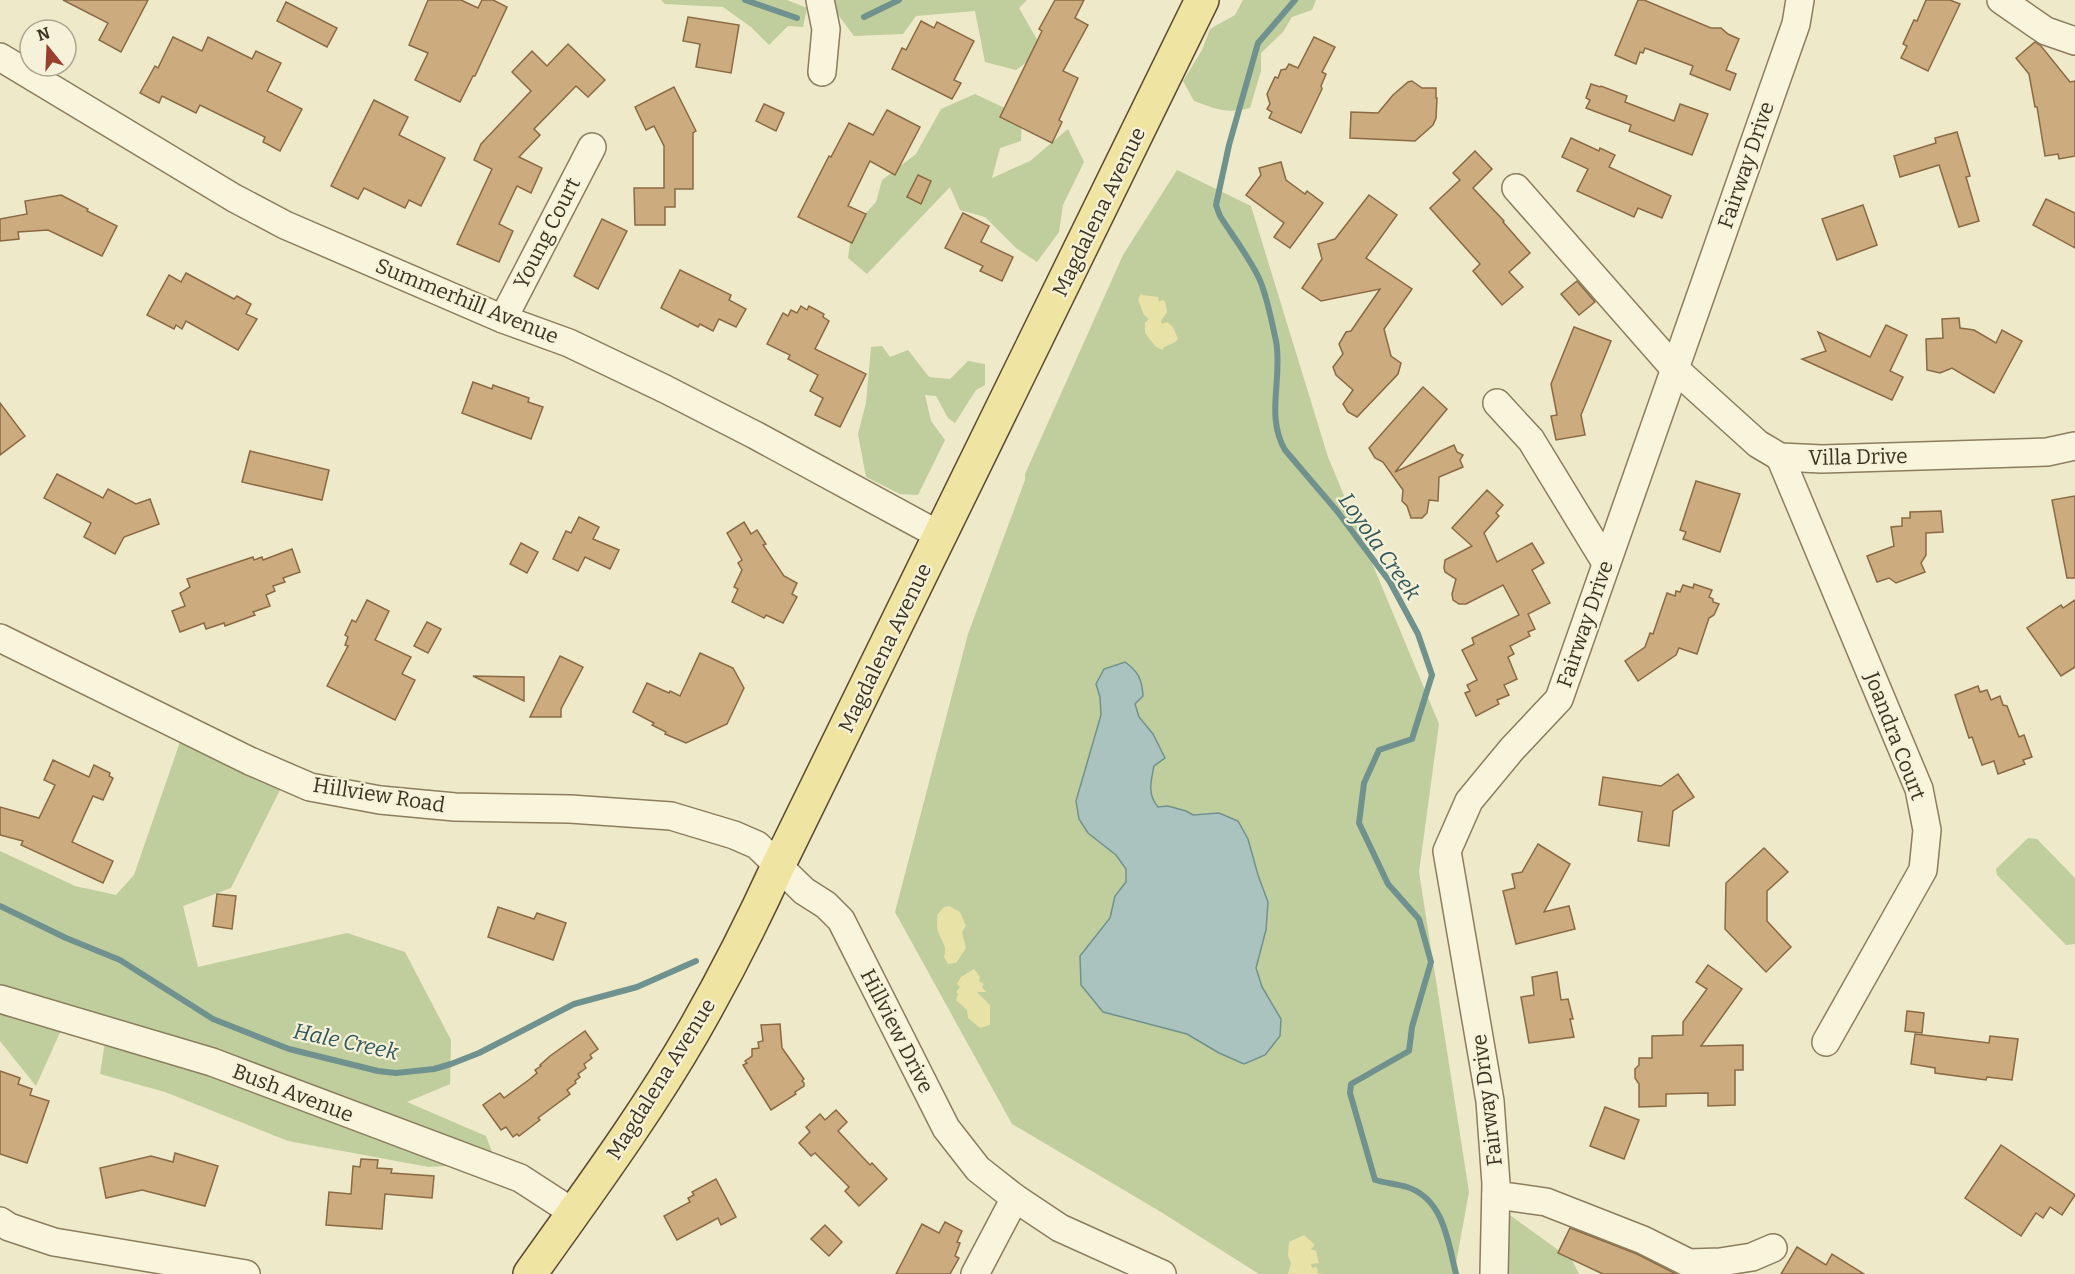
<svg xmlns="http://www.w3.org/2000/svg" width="2075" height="1274" font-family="Bitter,serif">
<rect width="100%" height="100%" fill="#eee9c9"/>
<!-- green -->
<g fill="#c0cd9c">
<polygon points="661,0 787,0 807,8 803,27 788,26 769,45 751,27 723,7 665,4"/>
<polygon points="827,0 1027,0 1019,8 1043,50 1016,70 985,62 975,11 916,16 903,34 854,36"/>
<path d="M1243,0h73l-4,10 -20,7 -9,15 -22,21v18l-11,37c-24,6 -34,1 -56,-7l-11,-20 19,-31 8,-21 25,-14z"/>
<polygon points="975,94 1022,116 1021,141 1000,148 992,178 1030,161 1068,129 1084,162 1063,205 1059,232 1037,262 1016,248 985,217 960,210 950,187 867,274 848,258 852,228 876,202 882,180 916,154 941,109"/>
<polygon points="1177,170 1251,206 1328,457 1439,724 1419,872 1469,1192 1454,1274 1259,1274 1161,1212 1012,1124 895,912 968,634 1025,480 1025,474 1123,255"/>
<polygon points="882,346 890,357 908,350 929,377 950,379 968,361 985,364 985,385 976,390 955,423 948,418 936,396 925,395 931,421 945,440 918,495 900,494 866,477 858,434 866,403 871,347"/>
<polygon points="180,742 281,788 231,888 183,906 198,967 347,933 405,952 451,1040 450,1084 407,1102 486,1136 496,1163 429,1167 288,1141 165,1092 100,1074 107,1029 71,1008 36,1086 0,1041 0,851 75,886 116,895 134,875"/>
<polygon points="2028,838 2037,839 2075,878 2075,944 2066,945 1997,875 1996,869"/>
<polygon points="1507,1213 1572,1260 1579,1274 1506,1274"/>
</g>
<!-- sand -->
<g fill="#e9e2a7">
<path d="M1141,293l1,2 16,2 1,5 3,-2 3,1 2,11 -6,9 1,3 5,-2 6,5 5,12c-4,6 -12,5 -16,11l-7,-4 -10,-13v-10l4,-4 -5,-4 -6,-15z"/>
<path d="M949,906l11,6 6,14 -4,6 4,16 -10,15 -8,1 -4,-7c4,-11 -3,-16 -6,-26 -2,-5 0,-10 -1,-16l7,-8z"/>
<polygon points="974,969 980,977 979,981 984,984 982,987 986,992 977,992 990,1005 990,1025 980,1028 968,1018 967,1010 956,1000 958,994 956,992 960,987 957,984 961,977"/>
<polygon points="1304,1235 1315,1245 1311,1249 1316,1251 1319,1263 1311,1264 1312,1268 1316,1267 1318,1270 1317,1273 1323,1274 1288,1274 1291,1263 1288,1256 1289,1242"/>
</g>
<!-- water -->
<path fill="#aac3bf" stroke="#70928e" stroke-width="1.5" d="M1125,662c14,10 17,18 18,34l-8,8 4,13 14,17 12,24 -11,8c-3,15 -7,28 4,41l10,-1 18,5 7,4 26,-2 19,8 10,18 10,36 10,27 -2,28 -10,38 6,19 19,32 -1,17 -15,19 -21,9 -25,-11 -32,-19 -84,-22 -22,-27 -1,-29 30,-38 5,-22 11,-14v-13l-10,-14 -28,-22 -9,-14 -3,-18 25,-86 -1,-18 -4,-13 8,-15z"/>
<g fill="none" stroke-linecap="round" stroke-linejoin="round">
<!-- stream -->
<g stroke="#70928e" stroke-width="6">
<polyline points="745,0 797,18"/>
<path d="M1295,0l-37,43 -29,102 -13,60 4,11c12,19 34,48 41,67 7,18 11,40 15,58 7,37 -11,75 9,109l52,61 53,71 28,52 14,41 -20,64 -33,11 -15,33 -5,40 29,61 31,35 12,43 -19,65 -3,24 -58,33 -1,9 25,87c10,3 22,4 32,7 37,12 41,55 49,87"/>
<polyline points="864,17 899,0"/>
<polyline points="0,906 66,938 120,960 213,1019 289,1049 378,1071 396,1073 434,1069 451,1064 479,1053 574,1004 637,987 696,961"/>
</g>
</g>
<!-- building -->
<g fill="#ccab7f" stroke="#8a6a43" stroke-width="1.5">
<polygon points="63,0 148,0 121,52 99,40 108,23"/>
<polygon points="428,0 461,0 478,8 482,0 493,0 507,7 475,76 473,76 460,102 415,80 428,53 409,45"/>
<polygon points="1055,0 1084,0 1075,18 1088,25 1063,71 1078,78 1059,120 1062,122 1052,143 1000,117 1042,31 1039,29"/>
<polygon points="1638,0 1644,0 1711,28 1721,28 1728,34 1739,39 1726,70 1736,74 1730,90 1690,74 1693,66 1645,48 1643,53 1640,52 1636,64 1615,55"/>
<polygon points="1926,0 1950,0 1960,4 1928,71 1901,58 1907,46 1903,44 1914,20 1917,21"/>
<polygon points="286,2 337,28 327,47 277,21"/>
<polygon points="688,17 739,25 731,73 696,67 700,44 683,41"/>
<polygon points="921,21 934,28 937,22 974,41 954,80 961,83 952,99 892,69 902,48 906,50"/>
<polygon points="173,37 202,51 208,37 252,59 256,51 281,63 267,91 302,109 280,151 263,142 265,137 200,105 196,113 162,96 159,103 140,93 155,66 158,68"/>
<polygon points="1314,37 1335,47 1322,72 1326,74 1321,86 1322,89 1301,133 1269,118 1272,112 1267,109 1270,104 1267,94 1275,77 1278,78 1281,70 1286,69 1289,64 1298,68"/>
<polygon points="2035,42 2041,46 2070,82 2075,81 2075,156 2059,159 2058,154 2045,156 2037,107 2035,107 2029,74 2016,58"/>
<polygon points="568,44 605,80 588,97 576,86 534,129 540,135 519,157 542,168 531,193 517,186 499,224 513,231 499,262 457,244 492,169 474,160 481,144 531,91 512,72 532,51 547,66"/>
<polygon points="1412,81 1422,88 1436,88 1436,98 1437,98 1436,118 1433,125 1415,141 1350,138 1351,112 1378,113 1393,95 1408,82"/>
<polygon points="1591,84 1600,87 1601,86 1627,96 1625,102 1674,121 1680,104 1708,114 1692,155 1629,131 1631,125 1586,108 1590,100 1586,98"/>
<polygon points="674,87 696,131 693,133 693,189 675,189 675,207 665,207 665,225 635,225 634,188 664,188 664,146 654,126 646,130 635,107"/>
<polygon points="374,100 408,117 399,135 445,158 421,206 409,200 405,208 364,188 358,199 331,186"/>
<polygon points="764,104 784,113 776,131 756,121"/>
<polygon points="887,110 920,127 895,175 870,161 848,206 866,214 852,243 798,217 829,156 831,157 849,123 873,135"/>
<polygon points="1957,132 1970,176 1966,177 1979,221 1959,227 1939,165 1900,177 1894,156 1936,143 1935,138"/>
<polygon points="1571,138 1599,151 1600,148 1615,155 1609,167 1671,196 1662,218 1638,208 1634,217 1577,191 1588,169 1562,157"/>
<polygon points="1475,151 1492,169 1473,188 1504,221 1503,222 1530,253 1509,272 1523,287 1502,305 1473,271 1480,264 1430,208 1460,180 1453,173"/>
<polygon points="1281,162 1286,180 1305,194 1307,191 1323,203 1290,248 1274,237 1284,223 1246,195 1261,175 1259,168"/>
<polygon points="918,175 931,181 921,204 907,197"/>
<polygon points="61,195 88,209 87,211 117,226 102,256 48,230 18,232 19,239 0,241 0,219 27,214 25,201"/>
<polygon points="1369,195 1397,215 1366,258 1412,289 1384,329 1391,356 1401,363 1398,374 1357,417 1348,412 1343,404 1353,390 1336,375 1333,367 1343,354 1339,344 1346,332 1351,331 1380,289 1321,301 1302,288 1322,259 1318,244 1335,239"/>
<polygon points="2046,199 2075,213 2075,248 2033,225"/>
<polygon points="1863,205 1877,245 1837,260 1822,219"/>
<polygon points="963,213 989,226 981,242 1013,257 1002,281 980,271 983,266 945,248"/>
<polygon points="602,219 627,231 598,289 574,276"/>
<polygon points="680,270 731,295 729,300 746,309 736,327 719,319 713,331 700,324 698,327 661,308"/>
<polygon points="186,273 234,299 237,296 251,304 246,314 257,319 238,350 186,321 182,329 176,325 174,329 147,315 169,275 181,282"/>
<polygon points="1577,281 1595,302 1579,315 1561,294"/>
<polygon points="801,306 807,310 809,306 824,314 823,317 829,321 815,349 866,374 840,427 815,415 823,398 810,391 818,375 788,359 790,355 767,344 783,313 788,316 791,310 797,313"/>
<polygon points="1959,318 1960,328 1974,330 1996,343 2002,330 2022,341 1994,393 1952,368 1940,373 1927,370 1926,339 1943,338 1942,319"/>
<polygon points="1886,325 1907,335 1890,371 1903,377 1892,400 1802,359 1826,351 1818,332 1870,357"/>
<polygon points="1574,327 1611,341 1581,415 1585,435 1556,440 1551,416 1557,415 1551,384"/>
<polygon points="473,382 492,389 493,385 529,398 528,402 543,407 531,439 462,413"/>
<polygon points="1423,387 1447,409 1395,472 1454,445 1457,452 1463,455 1460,460 1463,467 1439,477 1438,501 1429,500 1427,513 1422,518 1411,518 1407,506 1402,501 1403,490 1383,462 1375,458 1369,448"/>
<polygon points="0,403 25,436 0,455"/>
<polygon points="250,451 329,470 322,500 242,482"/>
<polygon points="57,474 103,498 108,489 136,504 150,499 159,524 124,537 115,554 84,537 91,523 44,498"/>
<polygon points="1696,481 1740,494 1720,552 1683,539 1686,532 1680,530"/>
<polygon points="1487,490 1503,505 1496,513 1499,516 1484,533 1497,562 1532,543 1544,563 1532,570 1550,603 1528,614 1535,629 1528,632 1530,636 1510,646 1514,654 1508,657 1517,679 1504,685 1509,695 1497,700 1499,704 1476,716 1465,693 1470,691 1467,685 1477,680 1462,650 1474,644 1472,638 1519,615 1503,585 1466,604 1459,604 1453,600 1452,594 1456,579 1445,572 1444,568 1445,560 1472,546 1452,528"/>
<polygon points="2075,496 2075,578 2067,578 2052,500"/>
<polygon points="1941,511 1943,532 1926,533 1926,555 1921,563 1925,572 1896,583 1889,578 1877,582 1867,556 1894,546 1891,527 1902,526 1902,518 1910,518 1910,512"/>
<polygon points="579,517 599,527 593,539 619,550 610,569 585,557 578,571 553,559 566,531 571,533"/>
<polygon points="744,522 751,534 757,530 766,544 763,545 784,576 797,583 792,594 797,597 783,623 766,615 764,618 732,602 738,589 734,587 742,570 738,563 742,560 727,533"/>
<polygon points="521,543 538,552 527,573 510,564"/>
<polygon points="292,549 300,572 283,578 285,582 273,586 275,591 266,595 270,606 253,612 255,615 225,626 224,623 206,629 204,623 180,632 172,611 185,606 180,593 190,587 187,579 253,557 254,560 262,557 263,560"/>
<polygon points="1694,584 1712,590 1709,597 1713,599 1713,602 1719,604 1714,615 1709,618 1697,654 1679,648 1676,655 1638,681 1625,661 1645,647 1650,633 1653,634 1667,593 1675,596 1676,591 1680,592 1683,585 1693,588"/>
<polygon points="367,600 389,611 375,640 411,657 402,674 415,680 395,720 327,686 348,646 345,645 348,637 345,635 352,620 356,622"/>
<polygon points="2075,600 2075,667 2061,676 2027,628 2061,605 2063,608"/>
<polygon points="427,622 441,629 428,653 414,646"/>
<polygon points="700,653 733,668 744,688 727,724 686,743 665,734 666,732 652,725 654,723 633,712 647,683 669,693 670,691 680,696"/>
<polygon points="560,656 583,667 561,709 561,717 530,717"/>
<polygon points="473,676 524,677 524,701"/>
<polygon points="1978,686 1980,692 1987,690 1991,700 2000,696 2003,705 2007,706 2019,737 2024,735 2032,757 2023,760 2025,764 1998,774 1994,761 1982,765 1972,737 1969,738 1955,695"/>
<polygon points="53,760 89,777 94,765 110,773 109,776 113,778 103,800 93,796 72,842 113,861 103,883 21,845 23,841 0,835 0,807 39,818 55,785 44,780"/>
<polygon points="1678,774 1694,797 1673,811 1669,846 1638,841 1642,812 1599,805 1603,777 1661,786"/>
<polygon points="1538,844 1570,864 1544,912 1569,906 1575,929 1516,944 1503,891 1515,888 1512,874 1522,872"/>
<polygon points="1764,848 1788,872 1767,891 1767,921 1791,947 1766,972 1725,929 1726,883"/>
<polygon points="217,894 236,896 232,929 213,926"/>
<polygon points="498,907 534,919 537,913 566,923 553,960 488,937"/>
<polygon points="1708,965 1742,989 1701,1046 1743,1045 1743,1070 1735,1070 1735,1105 1708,1106 1708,1093 1666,1094 1666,1106 1639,1107 1639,1084 1635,1078 1635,1069 1639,1065 1639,1058 1652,1058 1652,1036 1683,1035 1683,1022 1707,989 1696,982"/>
<polygon points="1557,972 1561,1000 1568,999 1573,1019 1570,1019 1574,1037 1529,1043 1521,997 1534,995 1532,977"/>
<polygon points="1907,1011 1924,1013 1922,1033 1905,1031"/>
<polygon points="780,1024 782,1048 804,1079 802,1081 804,1083 804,1086 795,1092 796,1094 771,1110 743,1065 747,1063 745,1061 752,1056 752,1049 759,1048 758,1042 763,1041 761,1025"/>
<polygon points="585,1031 598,1049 590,1055 592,1058 584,1064 586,1068 578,1074 580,1077 575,1081 576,1083 567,1090 570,1094 538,1118 540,1120 519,1136 517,1134 513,1137 506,1127 501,1130 483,1105 500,1093 504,1098 530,1079 537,1073 535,1070 541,1066 540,1065 550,1056"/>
<polygon points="1915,1034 1989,1043 1990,1036 2018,1039 2012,1080 1987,1077 1986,1080 1935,1073 1935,1068 1911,1064"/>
<polygon points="0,1071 20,1078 18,1084 32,1089 30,1095 49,1101 27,1163 0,1154"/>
<polygon points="1605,1107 1639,1120 1624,1159 1590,1146"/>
<polygon points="836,1110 847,1122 838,1131 870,1165 872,1163 887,1179 859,1206 845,1191 849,1187 815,1153 811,1156 799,1143 810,1132 806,1127 820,1114 825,1120"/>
<polygon points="2001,1145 2075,1195 2062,1215 2050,1207 2043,1218 2036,1213 2021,1236 1965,1198"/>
<polygon points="175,1153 218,1166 205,1206 142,1190 106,1198 100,1168 151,1156 173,1162"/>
<polygon points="361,1159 378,1160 377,1168 392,1169 391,1173 434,1176 432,1198 385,1194 382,1229 326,1225 329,1192 351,1194 353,1166 360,1167"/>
<polygon points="716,1179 736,1217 721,1225 718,1218 677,1240 664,1216 690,1202 688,1198 694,1195 692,1192"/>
<polygon points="945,1222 962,1231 957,1242 960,1243 955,1256 959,1258 950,1274 896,1274 922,1224 939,1233"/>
<polygon points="825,1225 842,1242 829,1256 811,1239"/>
<polygon points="1570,1228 1637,1254 1676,1274 1603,1274 1558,1253"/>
<polygon points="1797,1247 1826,1265 1832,1254 1864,1274 1781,1274"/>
</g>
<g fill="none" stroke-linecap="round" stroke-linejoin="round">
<!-- minor casing -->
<g stroke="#8b7d5d" stroke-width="30">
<g id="minor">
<polyline points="820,0 826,29 822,72"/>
<polyline points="2001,0 2046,31 2075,41"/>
<polyline points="0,57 234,198 285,225 503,319 569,343 665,389 755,435 941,536"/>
<polyline points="1516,188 1674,368 1758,444 1780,457 1822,459 2047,452 2075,446"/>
<polyline points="503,319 592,147"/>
<polyline points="1497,403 1531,440 1606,563"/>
<polyline points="1780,457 1919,789 1927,830 1923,870 1826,1042"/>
<polyline points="0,638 250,761 310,787 380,800 455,807 570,809 671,816 734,835 757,845 804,891 826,905 841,920 946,1128 978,1169 1015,1198 1060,1228 1162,1274"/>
<polyline points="0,999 212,1062 520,1178 574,1213"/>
<polyline points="1496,1195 1546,1202 1643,1240 1689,1263 1720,1262 1752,1257 1773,1248"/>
<polyline points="0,1221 9,1227 54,1242 246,1274"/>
<polyline points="975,1274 1015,1198"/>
<polyline points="1494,1274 1496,1184 1490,1101 1447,851 1469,801 1512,749 1559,699 1796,24 1800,0"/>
</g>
</g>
<!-- major casing -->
<g stroke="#594a31" stroke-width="36">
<path id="major" d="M530,1274c56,-79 114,-157 163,-242 31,-54 59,-109 85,-166l424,-866"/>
</g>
<!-- minor -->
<use href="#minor" stroke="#f9f5dd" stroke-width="27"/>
<!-- major -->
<use href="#major" stroke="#f0e4a2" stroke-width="33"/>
</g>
<g text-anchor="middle" stroke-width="4.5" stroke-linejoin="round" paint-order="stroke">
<!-- street labels -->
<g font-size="21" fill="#3c3221" stroke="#f6f2d9">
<text transform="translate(1746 165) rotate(-71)" y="7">Fairway Drive</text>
<text transform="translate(1099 212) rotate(-64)" y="7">Magdalena Avenue</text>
<text transform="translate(547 233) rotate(-63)" y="7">Young Court</text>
<text transform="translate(467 301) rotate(22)" y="7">Summerhill Avenue</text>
<text transform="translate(1858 457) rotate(-1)" y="7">Villa Drive</text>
<text transform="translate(1585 624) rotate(-71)" y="7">Fairway Drive</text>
<text transform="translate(885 648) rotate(-64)" y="7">Magdalena Avenue</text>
<text transform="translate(1895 736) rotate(69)" y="7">Joandra Court</text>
<text transform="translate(379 795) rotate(9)" y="7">Hillview Road</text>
<text transform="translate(897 1031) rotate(63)" y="7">Hillview Drive</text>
<text transform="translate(661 1079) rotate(-58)" y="7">Magdalena Avenue</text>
<text transform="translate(293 1093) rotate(21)" y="7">Bush Avenue</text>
<text transform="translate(1487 1100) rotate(-97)" y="7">Fairway Drive</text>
</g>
<!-- water labels -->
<g font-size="22" font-style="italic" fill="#30575b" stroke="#f6f2d9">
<text transform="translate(1380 546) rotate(55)" y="8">Loyola Creek</text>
<text transform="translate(346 1041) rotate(12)" y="8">Hale Creek</text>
</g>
</g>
<!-- north arrow -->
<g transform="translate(48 48) rotate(342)"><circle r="28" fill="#f6f2d9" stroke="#aca58f" stroke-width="1.5"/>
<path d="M0-4.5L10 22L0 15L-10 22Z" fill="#9a3e2e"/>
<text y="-9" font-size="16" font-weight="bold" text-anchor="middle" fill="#3c3221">N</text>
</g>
</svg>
